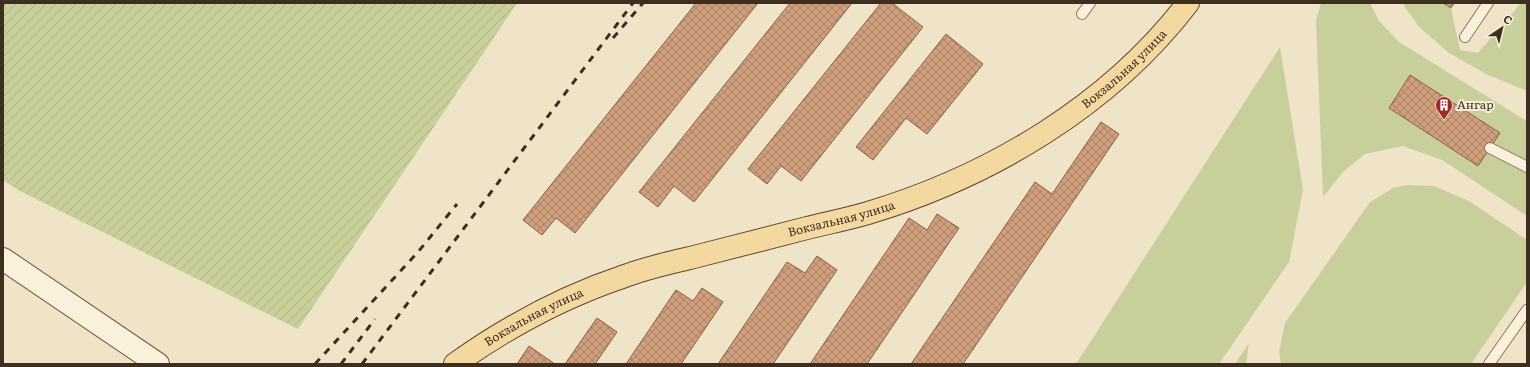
<svg xmlns="http://www.w3.org/2000/svg" width="1530" height="367" font-family="Literata,serif">
<defs>
<pattern id="garden-furrows" width="10" height="10" patternUnits="userSpaceOnUse"><rect width="10" height="10" fill="#c9cf9b"/><path d="M-1 1l2-2M0 10L10 0M9 11l2-2" fill="none" stroke="#aeb285"/></pattern>
<pattern id="building-cross-hatch" width="8" height="8" patternUnits="userSpaceOnUse"><rect width="8" height="8" fill="#cf9f7d"/><path d="M0 0l8 8M0 8l8-8" fill="none" stroke="#a98266"/></pattern>
</defs>
<rect width="100%" height="100%" fill="#f0e4c8"/>
<!-- grass -->
<g fill="#c9cf9b">
<polygon points="1321,3 1370,3 1379,21 1399,42 1527,121 1527,216 1442,160 1403,146 1365,154 1343,172 1323,197 1316,20"/>
<polygon points="1404,3 1443,3 1451,8 1460,50 1478,53 1521,3 1527,3 1527,91 1488,75 1449,53 1419,27 1404,6"/>
<polygon points="1280,47 1303,190 1289,262 1219,364 1076,364"/>
<polygon points="1407,185 1434,186 1469,201 1527,240 1527,282 1471,364 1281,364 1279,352 1285,323 1370,202 1393,188"/>
<polygon points="1249,343 1246,364 1235,364"/>
</g>
<!-- garden -->
<polygon fill="url(#garden-furrows)" points="3,3 517,3 298,329 18,190 3,180"/>
<!-- building -->
<g fill="url(#building-cross-hatch)" stroke="#8d5f41">
<polygon points="696,3 758,3 575,233 556,218 542,235 523,220"/>
<polygon points="790,3 852,3 694,202 674,186 658,207 639,192"/>
<polygon points="881,3 892,3 923,27 801,181 781,166 767,184 748,169"/>
<polygon points="1443,3 1454,3 1451,8"/>
<polygon points="946,34 983,64 927,134 906,118 873,160 856,147"/>
<polygon points="1410,75 1500,133 1478,166 1389,108"/>
<polygon points="1101,122 1119,134 963,364 911,364 1035,182 1052,194"/>
<polygon points="937,214 959,228 867,364 810,364 909,218 927,230"/>
<polygon points="817,256 837,270 773,364 718,364 787,262 805,273"/>
<polygon points="702,288 723,302 681,364 626,364 676,290 693,301"/>
<polygon points="597,318 617,332 595,364 565,364"/>
<polygon points="529,346 555,364 517,364"/>
</g>
<g fill="none" stroke-linecap="round" stroke-linejoin="round">
<!-- lane casing -->
<g stroke="#8d765c" stroke-width="12">
<g id="lane">
<polyline points="1082,14 1090,3"/>
<polyline points="1465,37 1488,3"/>
<polyline points="1490,148 1527,167"/>
<polyline points="1489,364 1527,310"/>
</g>
</g>
<!-- secondary casing -->
<g stroke="#6f573f" stroke-width="24">
<polyline id="secondary" points="3,259 158,364"/>
</g>
<!-- primary casing -->
<g stroke="#5b4430" stroke-width="24">
<g id="primary">
<path id="s1" d="M455,364c52,-37 110,-68 170,-88 21,-8 43,-13 65,-18 39,-10 78,-20 117,-30 20,-5 41,-9 61,-15 123,-37 241,-107 320,-210"/>
</g>
</g>
<!-- lane -->
<use href="#lane" stroke="#faf1dc" stroke-width="10"/>
<!-- secondary -->
<use href="#secondary" stroke="#faf1dc" stroke-width="22"/>
<!-- primary -->
<use href="#primary" stroke="#f3d9a0" stroke-width="22"/>
<!-- rail -->
<g stroke="#3d2e20" stroke-width="3" stroke-dasharray="7 7" stroke-linecap="butt">
<polyline points="613,38 643,3"/>
<polyline points="315,364 418,252 457,204"/>
<polyline points="341,364 375,319"/>
<polyline points="362,364 633,3"/>
</g>
</g>
<!-- icons -->
<defs>
<g id="building-pin" transform="scale(0.9)"><path d="M0 17L-7.5 6A9.5 9.5 0 1 1 7.5 6Z" fill="#9e2a2b" stroke="#f7eed8"/><path d="M-4-6H4V6H1V3H-1V6H-4ZM-2.5-4.3h1.7v1.8h-1.7ZM.8-4.3h1.7v1.8H.8ZM-2.5-1h1.7V.8h-1.7ZM.8-1h1.7V.8H.8Z" fill="#fff"/></g>
</defs>
<g fill-rule="evenodd">
<use href="#building-pin" x="1444" y="105"/>
</g>
<g text-anchor="middle" stroke-width="4" stroke-linejoin="round" paint-order="stroke">
<!-- street labels -->
<g font-size="12" fill="#3d2e20" stroke="#f7eed8">
<text dy="4" stroke="none"><textPath href="#s1" startOffset="740">Вокзальная улица</textPath></text>
<text dy="4" stroke="none"><textPath href="#s1" startOffset="416">Вокзальная улица</textPath></text>
<text dy="4" stroke="none"><textPath href="#s1" startOffset="92">Вокзальная улица</textPath></text>
</g>
<!-- poi labels -->
<g font-size="12" fill="#3d2e20" stroke="#f7eed8" text-anchor="start">
<text x="1457" y="109">Ангар</text>
</g>
</g>
<!-- border -->
<rect width="1530" height="367" fill="none" stroke="#3d2e20" stroke-width="8"/>
<!-- north arrow -->
<g transform="translate(1502 28) rotate(35)" stroke="#f7eed8" stroke-width="3" paint-order="stroke">
<path d="M0-3L7 15L0 10L-7 15Z" fill="#3d2e20"/>
<text y="-6" font-size="11" font-weight="bold" text-anchor="middle" fill="#3d2e20">С</text>
</g>
</svg>
